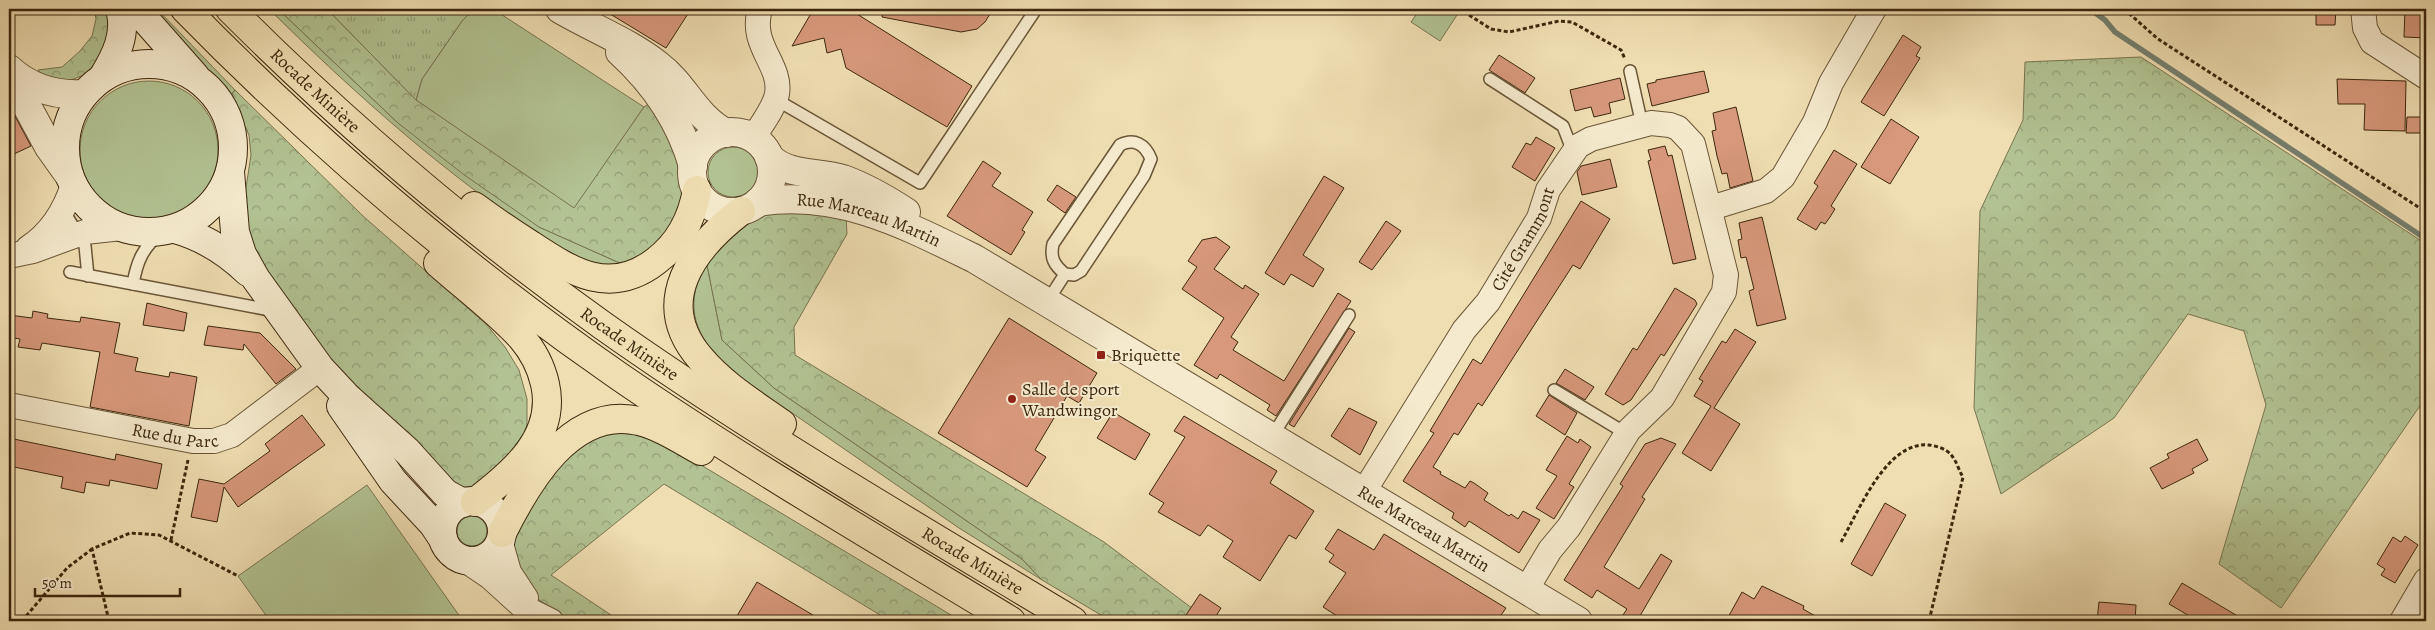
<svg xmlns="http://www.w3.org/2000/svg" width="2435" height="630" font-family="Alegreya,serif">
<defs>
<pattern id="forest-crowns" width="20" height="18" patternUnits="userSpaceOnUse" patternTransform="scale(1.25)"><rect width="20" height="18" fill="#b2c292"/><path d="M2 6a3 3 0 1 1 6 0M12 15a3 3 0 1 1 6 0" fill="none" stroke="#929e76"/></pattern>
<pattern id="park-tufts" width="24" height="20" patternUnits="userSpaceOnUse" patternTransform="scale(1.25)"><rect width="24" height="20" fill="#b2c292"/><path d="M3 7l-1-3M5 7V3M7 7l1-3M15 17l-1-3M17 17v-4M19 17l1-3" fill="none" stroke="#929e76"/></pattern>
</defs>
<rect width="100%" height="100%" fill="#efdeb2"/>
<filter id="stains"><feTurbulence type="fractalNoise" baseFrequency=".004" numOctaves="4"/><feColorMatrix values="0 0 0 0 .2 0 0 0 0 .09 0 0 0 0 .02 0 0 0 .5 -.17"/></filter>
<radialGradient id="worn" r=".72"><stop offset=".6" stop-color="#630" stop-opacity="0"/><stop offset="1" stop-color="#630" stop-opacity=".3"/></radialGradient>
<!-- green -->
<g fill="#b2c292" stroke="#787450">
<path d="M148,9h9l78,81 -5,7c-26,-30 -55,-58 -82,-88z"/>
<path d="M269,9h9l120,114 141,104 83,37c-9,1 -18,3 -27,1 -26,-5 -54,-27 -75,-42 -90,-62 -173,-137 -251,-214z"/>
<polygon points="474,9 493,9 644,107 574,209 416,100 422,79 462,21"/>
<polygon points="1420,9 1461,9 1440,41 1411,22"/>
<circle cx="149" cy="150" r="69"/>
<circle cx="733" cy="172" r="25"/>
<path d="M706,260l16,80 52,48 248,171 20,21 -83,-52 -238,-164c-29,-38 -36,-58 -15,-104z"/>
<polygon points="367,485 463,621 270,621 238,576"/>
<circle cx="472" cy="531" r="15"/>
</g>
<!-- forest -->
<g fill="url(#forest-crowns)" stroke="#787450">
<path d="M94,9h12c3,10 5,20 3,31 -3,25 -37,50 -62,38 -3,-2 -7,-6 -9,-8l24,-3 18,-16 12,-15 4,-17z"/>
<polygon points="278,9 327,9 416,100 574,208 644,107 654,100 674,127 685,194 681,214 654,249 622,264 539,227 463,174 398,123"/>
<polygon points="2141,57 2426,244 2426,397 2281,608 2219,564 2266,405 2244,331 2188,314 2114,418 2001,494 1974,408 1980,211 2023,120 2025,62"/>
<polygon points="235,90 363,216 486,324 505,347 519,370 527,399 527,427 518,452 472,489 460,489 365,406 248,249 243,207 251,155 249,135 230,97"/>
<polygon points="763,213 846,214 847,234 794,327 795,355 1104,542 1209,621 1111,621 1042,580 1022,559 774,388 722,340 706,260 734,226"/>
<polygon points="606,433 629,433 659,442 696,462 961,621 890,621 664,484 551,575 620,621 571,621 530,594 513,561 513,542 517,525 552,469 582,445"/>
</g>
<!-- park -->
<polygon fill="url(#park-tufts)" stroke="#787450" points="327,9 474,9 462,21 422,79 416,100"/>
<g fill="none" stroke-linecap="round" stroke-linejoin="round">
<!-- stream -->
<polyline stroke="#75806f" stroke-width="5.5" points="2090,9 2105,20 2115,32 2426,239"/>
</g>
<!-- building -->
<g fill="#d7987b" stroke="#3d270d">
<polygon points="602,9 691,9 666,48"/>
<polygon points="819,9 849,9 972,86 947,127 846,68 841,49 827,53 824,38 792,46 813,10"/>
<polygon points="883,9 993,9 985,22 977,29 961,32 882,17"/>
<polygon points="2316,9 2336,9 2335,25 2316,25"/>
<polygon points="2405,9 2426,9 2426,38 2404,37"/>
<polygon points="1903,35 1921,47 1916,56 1920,58 1884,116 1861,102"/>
<polygon points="1499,55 1535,78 1525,93 1489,70"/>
<polygon points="1704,71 1709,92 1652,106 1647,84 1656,82 1656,80"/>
<polygon points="1620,78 1625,99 1609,103 1611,113 1594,117 1591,107 1575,111 1570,90"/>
<polygon points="2337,79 2406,81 2405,131 2364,130 2365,104 2338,104"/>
<polygon points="9,105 31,146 14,154 9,144"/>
<polygon points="1736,107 1753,181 1730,188 1727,173 1722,174 1717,156 1712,131 1716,130 1713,113"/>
<polygon points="2407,117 2423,117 2423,133 2406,133"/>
<polygon points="1891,119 1919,137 1890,184 1861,167"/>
<polygon points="1536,137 1555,148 1535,181 1512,167 1526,143 1531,145"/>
<polygon points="1665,146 1668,156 1672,155 1696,259 1673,264 1648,161 1651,160 1648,150"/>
<polygon points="1834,150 1857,164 1831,206 1835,209 1830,217 1825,224 1821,222 1816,230 1797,219 1818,186 1814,183"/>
<polygon points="1610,159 1617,187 1582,195 1577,172 1581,166"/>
<polygon points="983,161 1001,173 992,186 1033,212 1022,230 1025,232 1011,255 947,216"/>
<polygon points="1324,176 1344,188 1303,255 1324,269 1313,287 1291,274 1284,285 1265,273"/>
<polygon points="1057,185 1076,197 1065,213 1047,200"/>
<polygon points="1581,201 1610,219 1580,269 1573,265 1482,406 1478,403 1458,435 1454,433 1433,467 1441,472 1440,474 1465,488 1470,481 1474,483 1488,493 1484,500 1509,516 1511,514 1518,519 1523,511 1540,520 1519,553 1469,521 1465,527 1452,518 1454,513 1403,481 1434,433 1430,431 1473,359 1481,364"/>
<polygon points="1762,217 1786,319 1757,326 1749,291 1754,289 1746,257 1741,258 1738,240 1742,239 1739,223"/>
<polygon points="1386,221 1401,231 1372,270 1359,262"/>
<polygon points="1216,237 1230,247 1214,269 1243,289 1245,285 1259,294 1231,337 1238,342 1233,350 1284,381 1338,293 1351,301 1276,416 1267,410 1270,405 1220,374 1217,379 1194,365 1224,318 1182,289 1197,267 1188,261 1202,240"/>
<polygon points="1675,288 1695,300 1697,304 1664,356 1661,354 1631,400 1623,405 1605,394 1633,348 1637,350"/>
<polygon points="147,303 187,313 184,331 143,325"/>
<polygon points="33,311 48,314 47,318 80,322 81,317 120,323 114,353 138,358 135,371 169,377 170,372 197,377 189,426 90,407 100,352 42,343 40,350 18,347 20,339 9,337 9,315 32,318"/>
<polygon points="1009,318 1097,373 1079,403 1067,396 1035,450 1046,457 1027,487 938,433"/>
<polygon points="208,326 260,333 296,369 276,384 244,344 243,350 204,345"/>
<polygon points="1349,328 1355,332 1294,427 1289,424"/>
<polygon points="1735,329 1756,342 1714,408 1740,424 1711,471 1682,453 1711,406 1694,396 1703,381 1699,379 1722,341 1726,343"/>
<polygon points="1565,369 1594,387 1585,400 1556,383"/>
<polygon points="1549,395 1577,413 1565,435 1536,416"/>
<polygon points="1349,408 1377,422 1360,455 1331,436"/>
<polygon points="1113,412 1150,434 1135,460 1097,438"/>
<polygon points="302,415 325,445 238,507 224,487 217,522 191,517 199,479 224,484 270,451 265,444"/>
<polygon points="1184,416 1277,471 1270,483 1314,511 1296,539 1289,535 1260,581 1223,557 1233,541 1208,525 1200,536 1158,512 1164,503 1149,494 1185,437 1174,431"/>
<polygon points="1567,436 1578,443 1580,439 1591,447 1569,484 1574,487 1554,519 1536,508 1557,476 1546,470"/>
<polygon points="9,438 115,460 116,454 162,464 157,489 110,480 109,486 86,482 84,493 61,488 63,477 9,466"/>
<polygon points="1661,438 1676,444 1642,497 1645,499 1604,567 1639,589 1661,554 1672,561 1637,621 1619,621 1627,609 1597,590 1592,598 1564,580 1623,486 1620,484 1645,444"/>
<polygon points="2197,439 2208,460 2192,469 2194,473 2162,489 2150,468 2169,458 2167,454"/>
<polygon points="1885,503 1906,515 1872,576 1851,564"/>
<polygon points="1338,529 1374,550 1384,534 1506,608 1497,621 1345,621 1323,607 1346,573 1329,562 1334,555 1325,549"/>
<polygon points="2405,536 2418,545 2395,583 2381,575 2385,569 2377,564 2393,537 2401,542"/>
<polygon points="757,582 823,621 734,621"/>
<polygon points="2182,583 2246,621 2198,621 2169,604"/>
<polygon points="1762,586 1804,606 1803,609 1824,621 1726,621 1742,592 1754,599"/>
<polygon points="1200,594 1221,608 1213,621 1182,621"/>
<polygon points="2099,602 2136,605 2135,621 2097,621"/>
</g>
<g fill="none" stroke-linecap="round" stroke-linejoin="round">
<!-- service casing -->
<g stroke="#6a5536" stroke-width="14">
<g id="service">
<polyline points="1630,71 1642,125"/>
<polyline points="1490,79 1563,126 1573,152"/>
<polyline points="775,99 920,183 1036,9"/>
<polyline points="63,210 85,246 88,276"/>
<polyline points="70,272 275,311"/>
<path d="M133,284c4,-23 10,-37 29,-52"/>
<path d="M1047,302l18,-28 9,1 7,-4 63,-95 7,-17c-6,-15 -17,-21 -31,-14l-67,99c-3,14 1,21 12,30"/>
<polyline points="1554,390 1627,434"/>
<polyline points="1271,438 1349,315"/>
</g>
</g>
<!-- minor casing -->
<g stroke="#6a5536" stroke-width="26">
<g id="minor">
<polyline points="2363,9 2365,28 2372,42 2426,77"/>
<path d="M753,138c8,-13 21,-29 24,-44 5,-30 -28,-48 -17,-85"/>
<polyline points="1711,208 1766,191 1783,177 1815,122 1831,83 1874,9"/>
<path d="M28,248c23,-15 37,-38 45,-63"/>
<polyline points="9,256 33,251 85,232 122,228"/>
<path id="s1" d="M9,405l184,36h21l18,-6 88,-67"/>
<path id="s2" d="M1363,493l101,-163 24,-28 51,-84 9,-28 30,-44 13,-7 60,-16 19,2 8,3 15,16 33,131 -2,17 -62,106 -33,32 -60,97 -19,23 -24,40"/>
<polyline points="500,540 509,572 526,598"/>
<polyline points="465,560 490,577 523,607 551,621"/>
<polyline points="2402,621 2426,580"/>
</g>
</g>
<!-- tertiary casing -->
<g stroke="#6a5536" stroke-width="30">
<g id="tertiary">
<path d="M560,9c32,19 69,33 98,56 27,20 36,51 68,68"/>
<path d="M620,52c35,32 60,68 73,114"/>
<path d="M9,69c21,19 47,27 75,25"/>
<polyline points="9,73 49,147 69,175"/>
<circle cx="732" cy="172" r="40"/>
<path d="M769,157c20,20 49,14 74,22 22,8 43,20 63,33"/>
<path id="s3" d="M758,202c80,-13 148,23 217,57l603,362"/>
</g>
</g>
<!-- secondary casing -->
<g stroke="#3d270d" stroke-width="30">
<g id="secondary">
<polyline points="136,9 195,76"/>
<circle cx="149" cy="148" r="84"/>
<path d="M103,77c13,-21 24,-43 17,-68"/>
<polyline points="230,172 235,232 242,254 256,279 320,368 348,398 407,451 445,493 463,503"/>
<path d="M175,229c29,8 51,22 73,43"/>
<polyline points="341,406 393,481 433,524 443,539"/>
<circle cx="472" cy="531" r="30"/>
</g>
</g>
<!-- motorway casing -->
<g stroke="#3d270d" stroke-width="30">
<g id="motorway">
<path d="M185,9c133,136 278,259 435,368 127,87 260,164 391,244"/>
<path id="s4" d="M230,9c115,115 239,221 372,316 151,107 312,200 471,296"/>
<path d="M474,206c19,14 38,27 57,39 42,28 80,51 125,16 24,-18 36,-42 41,-71"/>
<path d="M741,211c-48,37 -90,91 -40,148 22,26 53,45 81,65"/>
<path d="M438,263c27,24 58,47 83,74 12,14 20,29 24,47 12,53 -32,89 -70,118"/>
<path d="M502,533c25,-50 69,-128 137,-112 23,6 42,19 62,30"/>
</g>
</g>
<!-- path -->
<g stroke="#3d270d" stroke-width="3" stroke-dasharray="4 2.5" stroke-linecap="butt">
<polyline points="2124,9 2158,39 2426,212"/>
<polyline points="1469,15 1491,29 1509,32 1559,21 1572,22 1621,50 1625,59"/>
<polyline points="171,540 188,460"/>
<path d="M1841,542c18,-31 45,-101 88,-97 8,1 18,4 23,11 5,6 7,15 11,21l-34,144"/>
<polyline points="22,621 67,568 92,549"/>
<polyline points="109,621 92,549 130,533 159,535 238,576"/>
</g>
<!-- service -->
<use href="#service" stroke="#f5eacd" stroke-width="11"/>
<!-- minor -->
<use href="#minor" stroke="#f5eacd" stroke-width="24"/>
<!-- tertiary -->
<use href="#tertiary" stroke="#f5eacd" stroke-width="28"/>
<!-- secondary -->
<use href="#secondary" stroke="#f5eacd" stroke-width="28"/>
<!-- motorway -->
<use href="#motorway" stroke="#efdeb2" stroke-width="28"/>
</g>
<!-- markers -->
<g fill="#8f2418" stroke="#f5eacd" stroke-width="2">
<rect x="1096" y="350" width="10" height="10" rx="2.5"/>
<circle cx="1012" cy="399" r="5"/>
</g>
<g text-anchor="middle" stroke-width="4" stroke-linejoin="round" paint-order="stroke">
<!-- street labels -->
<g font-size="18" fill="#3d270d" stroke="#f5eacd">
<text dy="6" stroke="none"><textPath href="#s4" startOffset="118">Rocade Minière</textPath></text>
<text dy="6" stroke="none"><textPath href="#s3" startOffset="114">Rue Marceau Martin</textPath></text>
<text dy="6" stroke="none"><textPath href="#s2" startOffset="301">Cité Grammont</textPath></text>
<text dy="6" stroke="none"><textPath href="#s4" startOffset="522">Rocade Minière</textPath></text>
<text dy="6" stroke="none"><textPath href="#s1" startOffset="169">Rue du Parc</textPath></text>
<text dy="6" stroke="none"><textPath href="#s3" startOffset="752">Rue Marceau Martin</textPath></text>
<text dy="6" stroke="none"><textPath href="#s4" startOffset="928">Rocade Minière</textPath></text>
</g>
<!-- poi labels -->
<g font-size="18" fill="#3d270d" stroke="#f5eacd" text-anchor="start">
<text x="1111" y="361">Briquette</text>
<text x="1022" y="395">Salle de sport<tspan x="1022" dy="21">Wandwingor</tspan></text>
</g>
</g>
<!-- margin -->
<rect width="2435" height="630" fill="none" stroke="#efdeb2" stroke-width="30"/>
<rect x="10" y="10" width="2415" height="610" fill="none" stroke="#3d270d" stroke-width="2.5"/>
<rect x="15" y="15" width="2405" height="600" fill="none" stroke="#3d270d"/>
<!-- scale -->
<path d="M35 588v8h145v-8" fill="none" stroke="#3d270d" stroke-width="2.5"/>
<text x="42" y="588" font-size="15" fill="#3d270d" stroke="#f5eacd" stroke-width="4" paint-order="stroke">50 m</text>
<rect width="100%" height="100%" filter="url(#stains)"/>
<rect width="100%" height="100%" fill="url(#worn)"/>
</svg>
